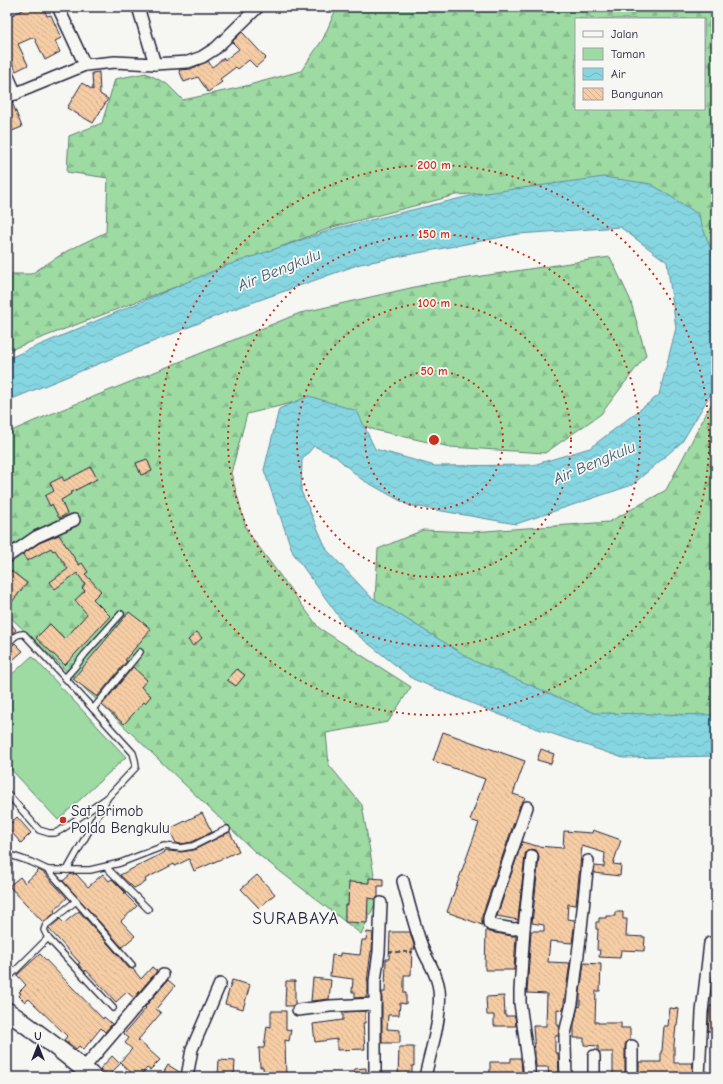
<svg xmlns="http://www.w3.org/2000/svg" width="723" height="1084" font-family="'Comic Neue',sans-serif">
<defs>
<pattern id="forest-firs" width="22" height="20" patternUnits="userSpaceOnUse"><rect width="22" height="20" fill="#9ddba3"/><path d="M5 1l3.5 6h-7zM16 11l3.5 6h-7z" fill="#87bc8d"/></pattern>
<pattern id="water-waves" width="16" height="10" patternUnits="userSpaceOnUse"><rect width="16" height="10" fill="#86d6e1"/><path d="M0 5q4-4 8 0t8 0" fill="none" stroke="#73b7c2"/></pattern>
<pattern id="building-back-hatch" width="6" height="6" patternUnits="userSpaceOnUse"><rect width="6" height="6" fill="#f6cda5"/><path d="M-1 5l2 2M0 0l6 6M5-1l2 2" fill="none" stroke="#d3b08f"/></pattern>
</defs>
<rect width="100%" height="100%" fill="#f6f6f2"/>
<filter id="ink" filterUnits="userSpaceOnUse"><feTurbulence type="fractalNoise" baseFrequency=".025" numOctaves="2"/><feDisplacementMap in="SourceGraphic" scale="8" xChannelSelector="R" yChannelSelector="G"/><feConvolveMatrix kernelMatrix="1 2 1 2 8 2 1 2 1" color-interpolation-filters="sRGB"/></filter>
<g filter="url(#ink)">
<!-- green -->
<polygon fill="#9ddba3" stroke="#607e6f" points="32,656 126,757 58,820 7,765 7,679"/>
<!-- forest -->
<g fill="url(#forest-firs)" stroke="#607e6f" fill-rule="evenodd">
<path d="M337,7h379v237l-13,9 -95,-67 -152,9 -123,32 -326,124v-77h24l36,-23 39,-19 2,-54 -41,-6 2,-36 33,-13 13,-44 31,-6 21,11 16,16 55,-12 63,-17 22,-32zM576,19h128v90h-128z"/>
<polygon points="610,257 630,299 646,355 601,414 545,453 450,447 375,430 300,401 247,414 231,473 247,531 319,628 411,687 388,722 326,733 329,765 362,805 378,898 361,934 255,852 7,614 7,433 34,421 300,313 428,284"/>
<polygon points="716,395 716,719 624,724 502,680 408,628 375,599 378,549 423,530 472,532 609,522 666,490"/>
</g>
<!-- water -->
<polygon fill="url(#water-waves)" stroke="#5e8e9f" points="604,177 651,184 698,214 716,264 716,385 682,442 632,485 516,524 408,505 361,479 335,456 314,446 302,460 301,491 327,550 371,597 474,661 595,713 716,715 716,756 623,758 515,721 413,679 345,625 293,553 264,470 279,409 309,396 357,411 375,449 435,466 533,465 590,448 659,395 676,328 667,262 620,227 518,234 360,264 226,312 7,401 7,359 225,266 337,228 478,194"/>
<!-- building -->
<g fill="url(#building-back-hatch)" stroke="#22223b">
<polygon points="22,7 43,7 47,16 51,15 61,38 55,41 60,52 45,60 34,37 18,44 28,65 16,71 7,51 7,17 23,10"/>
<polygon points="242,32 266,58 256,67 249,60 238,69 236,67 220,79 222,82 208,92 198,77 184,82 179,70 191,69 208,61 212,67 224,58 225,60 239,49 232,42"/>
<polygon points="99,72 100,94 108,99 93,123 67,108 82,83 93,90 92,73"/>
<polygon points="12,102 22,127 7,133 7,104"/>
<polygon points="147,459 152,471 141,475 136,463"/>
<polygon points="91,467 97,479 70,493 71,494 61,500 67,514 59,518 52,504 50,506 45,496 54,491 50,483 62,477 64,481"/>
<polygon points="59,535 79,565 82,563 88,572 85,574 101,591 93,599 110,616 65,665 36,638 50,624 65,639 87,614 75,600 85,591 82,588 85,584 77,573 55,589 50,582 68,569 55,550 53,551 51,548 27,561 23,554 39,543"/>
<polygon points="11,571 27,583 7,608 7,576"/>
<polygon points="129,612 151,629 125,660 127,661 97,697 73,679"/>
<polygon points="7,619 16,630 7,638"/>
<polygon points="197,632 202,638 193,646 188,640"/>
<polygon points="15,643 23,651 7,665 7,648 10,647"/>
<polygon points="133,667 147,680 141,687 151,696 145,703 144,702 124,724 102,705"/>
<polygon points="237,669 245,675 236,686 227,680"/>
<polygon points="443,732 525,761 513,794 525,798 520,805 482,916 482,925 447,912 479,823 470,820 485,779 433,761"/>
<polygon points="541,749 554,754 551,764 537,760"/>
<polygon points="202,813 212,832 192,842 181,844 176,843 169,829"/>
<polygon points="17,817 31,833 21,843 7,827"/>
<polygon points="593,830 621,840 613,864 621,865 620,876 594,873 595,866 604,867 605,853 582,846 576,905 568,904 567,919 575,920 572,943 550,941 548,962 570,963 563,1010 557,1009 557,1025 559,1025 559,1028 558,1036 555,1036 555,1053 558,1053 559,1077 549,1077 548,1067 536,1067 533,1026 546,1026 547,994 527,993 531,931 544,931 544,925 532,923 539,857 538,853 536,850 532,849 529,850 526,852 525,855 518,920 497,916 522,842 537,846 563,848 564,831 592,833"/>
<polygon points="230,832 239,851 194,871 189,859 175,866 174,864 145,879 146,882 134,888 120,875 167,851 181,852 194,850"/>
<polygon points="39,870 44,873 67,898 54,910 55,913 43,922 9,886 20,877 25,883"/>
<polygon points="71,874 76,874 88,887 103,874 109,881 112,879 126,893 124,893 137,906 121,921 135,936 122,947 63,881"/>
<polygon points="257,875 275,894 259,908 241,889"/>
<polygon points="369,878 383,879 383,886 378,886 378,897 375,899 368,898 367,923 345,922 345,905 348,905 349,882 369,883"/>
<polygon points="79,911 129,968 133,969 141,979 152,967 157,971 134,998 127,992 116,1002 86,970 85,972 78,964 80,963 49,929 50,928 60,919 64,923"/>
<polygon points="615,912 623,912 623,919 627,919 626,936 645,937 644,951 621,950 620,958 599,957 600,950 597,950 598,929 596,929 596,922 599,922 599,918 606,918 606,916 615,916"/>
<polygon points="486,930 490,932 512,936 516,936 514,970 485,970"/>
<polygon points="367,932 373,933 372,951 371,951 367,982 368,982 368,992 367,992 367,997 355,998 355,992 352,992 353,979 330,976 332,955 340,956 340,953 360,955 362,940 366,940"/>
<polygon points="390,932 410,932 415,949 412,949 411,975 404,975 404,993 406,993 406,1004 400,1003 399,1015 388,1015 387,1029 400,1030 400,1043 382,1043 382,992 385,992 386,959 389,959"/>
<polygon points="40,954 103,1019 104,1017 112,1024 105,1032 101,1028 83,1050 79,1046 76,1049 64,1040 67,1036 29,999 25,1002 19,996 21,993 19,992 26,985 17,975"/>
<polygon points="584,963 601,964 600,991 596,991 595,1022 598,1022 598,1023 621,1023 621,1028 630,1028 630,1040 626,1042 625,1046 625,1077 613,1077 613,1052 599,1052 598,1051 598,1046 584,1045 584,1038 574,1038 574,1025 578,1006 580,1007 580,993"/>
<polygon points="313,978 331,980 329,999 311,1001"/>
<polygon points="168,980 175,986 156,1009 161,1013 138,1040 160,1060 150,1070 147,1068 139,1077 136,1077 120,1062 132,1049 125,1043 129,1038 124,1034 146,1008 145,1007"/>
<polygon points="232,980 250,985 243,1009 225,1004"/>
<polygon points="286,981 295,981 295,1004 292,1006 285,1006"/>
<polygon points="504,996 505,1016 515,1016 516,1026 494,1026 494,1015 487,1015 486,997"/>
<polygon points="710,1006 716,1006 716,1031 708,1031"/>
<polygon points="670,1008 679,1009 677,1026 676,1026 674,1044 674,1063 693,1063 692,1077 639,1077 639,1062 661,1062 661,1051 662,1051 664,1026 668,1026"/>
<polygon points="271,1011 286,1011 286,1029 291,1030 289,1041 285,1040 286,1077 264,1077 263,1067 260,1067 259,1048 264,1048 267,1026 271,1027"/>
<polygon points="365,1011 365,1023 363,1023 365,1049 337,1050 337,1039 315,1042 313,1024 343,1020 343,1012"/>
<polygon points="399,1047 414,1047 414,1066 412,1066 412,1077 398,1077"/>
<polygon points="112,1056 120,1064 108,1076 100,1069"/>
<polygon points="511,1058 521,1058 522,1073 519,1073 519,1077 490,1077 490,1062 511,1062"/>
<polygon points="219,1060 235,1061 234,1077 218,1077"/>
<polygon points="168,1065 181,1073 180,1077 161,1077"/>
<polygon points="366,1068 366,1077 355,1077 354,1069"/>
</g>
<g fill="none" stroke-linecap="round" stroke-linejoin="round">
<!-- service casing -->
<g stroke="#22223b" stroke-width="8">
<g id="service">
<path d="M7,644c6,-5 9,-11 17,-10l41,44 68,75 2,7 1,7 -28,30 -41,73"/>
<polyline points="65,678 74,668 85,654 121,614"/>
<polyline points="93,709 140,652"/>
<polyline points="7,793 39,830 49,833 55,833 61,830 107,798"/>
<polyline points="7,854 31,862 48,870 90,870 120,863 164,846 181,848 193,846 227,829"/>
<polyline points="106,867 148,909"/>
<polyline points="48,870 76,901 132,965"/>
<polyline points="76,901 46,925 44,930 48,938 113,1008"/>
<polyline points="7,979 48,938"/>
</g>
</g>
<!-- minor casing -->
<g stroke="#22223b" stroke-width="14">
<g id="minor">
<polyline points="58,7 85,65"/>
<polyline points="138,7 155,64"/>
<polyline points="7,74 16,94"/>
<polyline points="7,97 85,65 115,62 155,64 171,63 188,62 202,57 216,48 258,7"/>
<polyline points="7,557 36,537 74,520"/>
<path d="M403,881c6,24 12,48 21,71 6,13 13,22 15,37 3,30 -8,59 -14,88"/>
<polyline points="524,928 513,929 491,925 489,923 489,918 527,807"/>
<polyline points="298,1010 330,1006 375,1004"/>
<polyline points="594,1056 594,1077"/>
<polyline points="83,1069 163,975"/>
<polyline points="187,1077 192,1049 220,984"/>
<polyline points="375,1077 375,981 379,952 381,903"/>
<polyline points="529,1077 529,1068 520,1003 520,990 524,928 532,856"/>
<polyline points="566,1077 565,1045 565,1034 572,1003 580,938 588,861"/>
<polyline points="632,1077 632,1046"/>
<polyline points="699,1077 702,1012 710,943"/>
</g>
</g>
<!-- primary casing -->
<g stroke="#22223b" stroke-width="20">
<path id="primary" d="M7,1011c29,21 59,42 86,66"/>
</g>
<!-- path -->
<polyline stroke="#22223b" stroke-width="1.5" stroke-dasharray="4 3" stroke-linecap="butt" points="389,952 413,952"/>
<!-- service -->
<use href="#service" stroke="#f6f6f2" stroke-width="5.5"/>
<!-- minor -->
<use href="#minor" stroke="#f6f6f2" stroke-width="11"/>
<!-- primary -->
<use href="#primary" stroke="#f6f6f2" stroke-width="17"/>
</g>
</g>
<!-- distance rings -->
<g fill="none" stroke="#c8321e" stroke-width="2" stroke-dasharray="2 4">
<circle cx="434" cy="440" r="69"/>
<circle cx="434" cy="440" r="137"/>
<circle cx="434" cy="440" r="206"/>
<circle cx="434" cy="440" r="275"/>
</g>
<!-- markers -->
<circle fill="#c8321e" stroke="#f6f6f2" stroke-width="1.5" cx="63" cy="820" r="4"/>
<g text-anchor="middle" stroke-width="3.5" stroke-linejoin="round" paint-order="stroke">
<!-- poi labels -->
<g font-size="15" fill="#22223b" stroke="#f6f6f2" text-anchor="start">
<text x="71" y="816">Sat Brimob<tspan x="71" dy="17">Polda Bengkulu</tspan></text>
</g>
<!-- water labels -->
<g font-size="16" font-style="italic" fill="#40586d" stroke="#f6f6f2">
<text transform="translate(279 269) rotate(-22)" y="6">Air Bengkulu</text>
<text transform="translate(594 462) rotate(-23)" y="6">Air Bengkulu</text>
</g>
<!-- quarter labels -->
<g font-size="17" letter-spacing="1" fill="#22223b" stroke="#f6f6f2">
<text x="296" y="924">SURABAYA</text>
</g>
</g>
<circle cx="434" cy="440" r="6" fill="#c8321e" stroke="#f6f6f2" stroke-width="2"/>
<g font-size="12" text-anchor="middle" font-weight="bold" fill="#c8321e" stroke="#f6f6f2" stroke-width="3.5" stroke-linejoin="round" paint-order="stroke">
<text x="434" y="169">200 m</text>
<text x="434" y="238">150 m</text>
<text x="434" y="307">100 m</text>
<text x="434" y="375">50 m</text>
</g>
<!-- margin -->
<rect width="723" height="1084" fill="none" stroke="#f6f6f2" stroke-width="24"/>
<rect x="12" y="12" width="699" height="1060" fill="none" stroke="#22223b" stroke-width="1.5" filter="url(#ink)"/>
<!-- legend -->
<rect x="575" y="18" width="130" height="92" fill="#f6f6f2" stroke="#a1a1a9"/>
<rect x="583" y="31" width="20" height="6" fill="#f6f6f2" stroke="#a1a1a9"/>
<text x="611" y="38" font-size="12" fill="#22223b">Jalan</text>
<rect x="583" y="48" width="20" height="12" fill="#9ddba3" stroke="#a1a1a9"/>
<text x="611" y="58" font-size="12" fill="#22223b">Taman</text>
<rect x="583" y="68" width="20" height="12" fill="url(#water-waves)" stroke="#a1a1a9"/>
<text x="611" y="78" font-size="12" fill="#22223b">Air</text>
<rect x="583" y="88" width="20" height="12" fill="url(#building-back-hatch)" stroke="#a1a1a9"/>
<text x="611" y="98" font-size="12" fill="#22223b">Bangunan</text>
<!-- north arrow -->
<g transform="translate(38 1046)" stroke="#f6f6f2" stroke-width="3" paint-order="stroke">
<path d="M0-3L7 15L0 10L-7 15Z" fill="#22223b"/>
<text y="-6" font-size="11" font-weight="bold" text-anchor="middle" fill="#22223b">U</text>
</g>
</svg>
